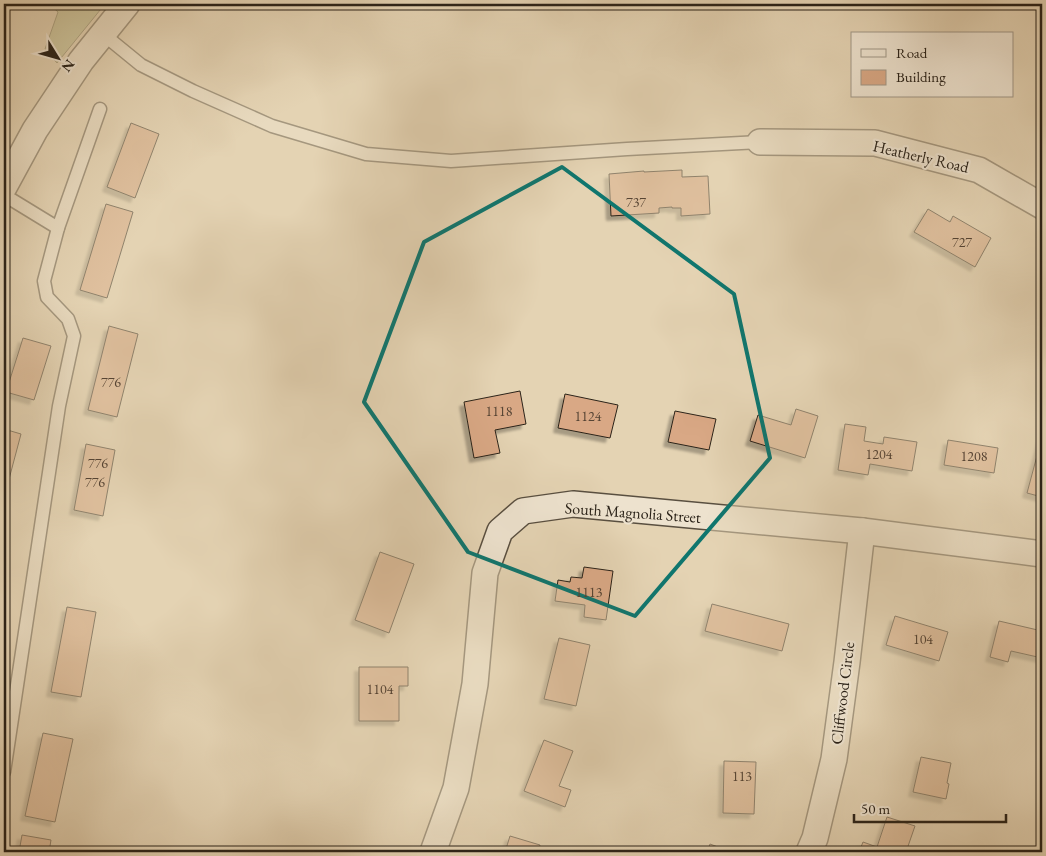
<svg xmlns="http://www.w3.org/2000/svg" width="1046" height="856" font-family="'EB Garamond',serif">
<defs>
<filter id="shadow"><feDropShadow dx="-4.5" dy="4.5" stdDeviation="1" flood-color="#0004"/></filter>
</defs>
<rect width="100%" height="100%" fill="#e4d3b3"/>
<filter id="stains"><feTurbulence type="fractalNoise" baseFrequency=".004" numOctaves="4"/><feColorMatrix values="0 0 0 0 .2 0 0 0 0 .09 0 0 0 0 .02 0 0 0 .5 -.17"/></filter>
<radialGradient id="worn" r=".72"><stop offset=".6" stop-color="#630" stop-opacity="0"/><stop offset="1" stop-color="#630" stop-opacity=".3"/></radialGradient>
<!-- green -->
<polygon fill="#b9bb89" stroke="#726f51" points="49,4 105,4 57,63 45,49 58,12"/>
<!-- building -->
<g fill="#d9a885" stroke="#2b2319" filter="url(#shadow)">
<polygon points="131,123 159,134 135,198 107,187"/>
<polygon points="682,170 682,177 708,176 710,214 681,216 681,208 672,208 672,207 659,208 659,213 611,216 609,174 644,171 644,172"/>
<polygon points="106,204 133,212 107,298 80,290"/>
<polygon points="928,209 950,222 953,216 991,238 975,267 914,232"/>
<polygon points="109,326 138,334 117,417 88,410"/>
<polygon points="23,338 51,346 34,400 6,392"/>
<polygon points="520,391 526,424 495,430 500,453 474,458 464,402"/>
<polygon points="565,394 618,405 610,438 558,428"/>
<polygon points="796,409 818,416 805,458 750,441 758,415 791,425"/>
<polygon points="675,411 716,419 709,450 668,442"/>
<polygon points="845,424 866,427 864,441 883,444 884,437 917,442 912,471 870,464 868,475 838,470"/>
<polygon points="4,429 21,434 4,498"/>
<polygon points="1042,437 1042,497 1027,493"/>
<polygon points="948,440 998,448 994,473 944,465"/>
<polygon points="86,444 115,450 103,516 74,510"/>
<polygon points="380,552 414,564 389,633 355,620"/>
<polygon points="584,567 613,571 606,620 584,617 585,605 555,601 558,580 570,582 571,577 582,578"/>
<polygon points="712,604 789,624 782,651 705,631"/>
<polygon points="67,607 96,612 81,697 51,692"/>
<polygon points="895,616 948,632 939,661 886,645"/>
<polygon points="999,621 1042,631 1042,658 1011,651 1008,662 990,657"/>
<polygon points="559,638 590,645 576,706 544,699"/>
<polygon points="359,667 408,667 408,686 399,686 399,721 359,721"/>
<polygon points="43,733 73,739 55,822 25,816"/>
<polygon points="544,740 573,751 559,786 571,790 565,807 524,791"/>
<polygon points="921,757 951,763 947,783 949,784 946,799 913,792"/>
<polygon points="724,761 756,762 754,814 723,813"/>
<polygon points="887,817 915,826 906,852 859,852 863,842 877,847"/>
<polygon points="22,835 51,840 49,852 19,852"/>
<polygon points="510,836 540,845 538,852 505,852"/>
<polygon points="710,844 731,852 707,852"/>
</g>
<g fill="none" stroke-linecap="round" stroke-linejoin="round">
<!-- service casing -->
<g stroke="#594f40" stroke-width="15">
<g id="service">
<polyline points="103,34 141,65 193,91 272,126 366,154 451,161 627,149 760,142"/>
<polyline points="4,195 58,228"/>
<polyline points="4,772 59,406 74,336 68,319 47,297 44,281 58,228 100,109"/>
</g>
</g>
<!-- minor casing -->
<g stroke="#594f40" stroke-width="28">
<g id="minor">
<polyline points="760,142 875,143 979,170 1042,206"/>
<polyline points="4,187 35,130 81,61 127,4"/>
<polyline points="433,852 456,788 475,684 485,573 500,531 523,511 573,504 862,531 1042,554"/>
<polyline points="809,852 815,838 834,759 847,662 862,531"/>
</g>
</g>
<!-- service -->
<use href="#service" stroke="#ede2ce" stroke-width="12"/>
<!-- minor -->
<use href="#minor" stroke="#ede2ce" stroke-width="25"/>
</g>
<!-- marked area -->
<path d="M0 0H1046V856H0ZM562,167l172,127 36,164 -135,158 -167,-64 -104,-150 60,-160z" fill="#e4d3b3" fill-opacity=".55" fill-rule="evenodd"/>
<path fill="none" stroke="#0f766e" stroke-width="4" stroke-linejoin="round" d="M562,167l172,127 36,164 -135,158 -167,-64 -104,-150 60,-160z"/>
<g text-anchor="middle" stroke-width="4.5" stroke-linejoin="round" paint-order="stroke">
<!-- number labels -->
<g font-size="14" fill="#564434">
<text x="636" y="207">737</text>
<text x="962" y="247">727</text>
<text x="111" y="387">776</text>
<text x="499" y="416">1118</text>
<text x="588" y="421">1124</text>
<text x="879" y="459">1204</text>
<text x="974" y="461">1208</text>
<text x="98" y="468">776</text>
<text x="95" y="487">776</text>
<text x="589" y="597">1113</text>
<text x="923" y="644">104</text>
<text x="380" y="694">1104</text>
<text x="742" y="781">113</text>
</g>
<!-- street labels -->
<g font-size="16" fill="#2b2319" stroke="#ede2ce">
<text transform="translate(921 156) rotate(13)" y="6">Heatherly Road</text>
<text transform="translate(633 512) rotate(4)" y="6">South Magnolia Street</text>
<text transform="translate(842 693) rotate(-83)" y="6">Cliffwood Circle</text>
</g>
</g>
<!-- margin -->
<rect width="1046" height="856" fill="none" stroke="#e4d3b3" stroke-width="20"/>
<rect x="5" y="5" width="1036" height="846" fill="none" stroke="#2b2319" stroke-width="2.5"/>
<rect x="10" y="10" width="1026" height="836" fill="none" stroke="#2b2319"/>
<!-- legend -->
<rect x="851" y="32" width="162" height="65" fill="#ede2ce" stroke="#9f9686"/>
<rect x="861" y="49" width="25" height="8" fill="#ede2ce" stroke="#9f9686"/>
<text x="896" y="58" font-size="15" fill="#2b2319">Road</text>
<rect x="861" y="70" width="25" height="15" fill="#d9a885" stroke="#9f9686"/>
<text x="896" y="82" font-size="15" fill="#2b2319">Building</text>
<!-- north arrow -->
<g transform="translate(58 58) rotate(127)" stroke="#ede2ce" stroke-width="4" paint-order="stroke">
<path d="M0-4L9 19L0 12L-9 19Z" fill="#2b2319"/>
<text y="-8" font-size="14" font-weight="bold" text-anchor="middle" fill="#2b2319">N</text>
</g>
<!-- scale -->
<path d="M854 814v8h152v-8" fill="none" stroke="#2b2319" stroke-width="2.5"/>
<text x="861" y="814" font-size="15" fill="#2b2319" stroke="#ede2ce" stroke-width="4" paint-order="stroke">50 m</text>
<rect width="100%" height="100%" filter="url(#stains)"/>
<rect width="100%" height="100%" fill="url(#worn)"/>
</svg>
